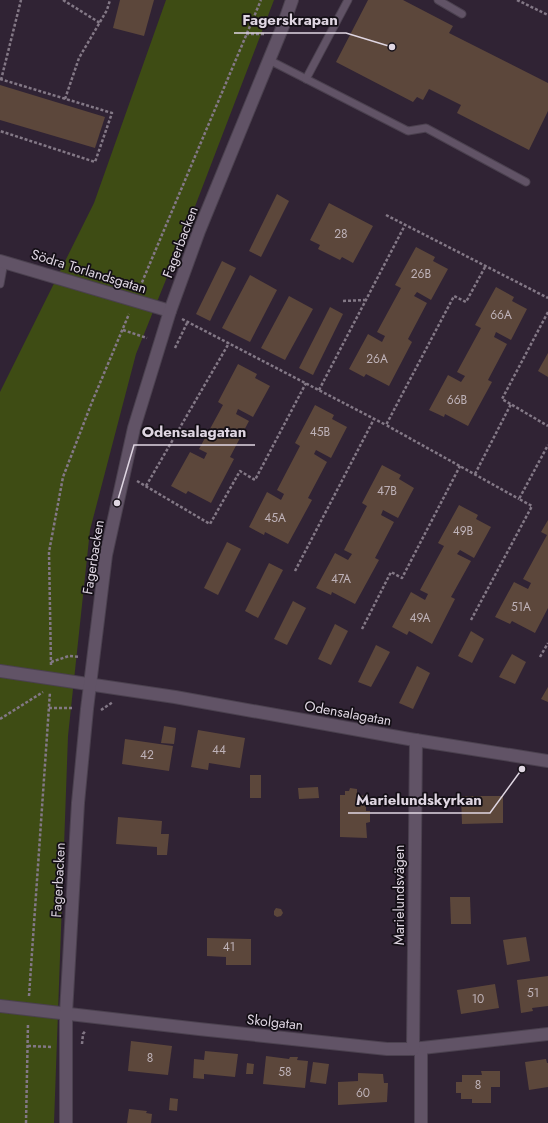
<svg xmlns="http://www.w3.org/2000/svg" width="548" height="1123" font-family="Jost,sans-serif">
<rect width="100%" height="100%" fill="#302334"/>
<!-- green -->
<polygon fill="#3e4c14" points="166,0 274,0 186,230 136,354 90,530 68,736 54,1123 0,1123 0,392 94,203"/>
<!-- building -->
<g fill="#5c473b">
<polygon points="120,0 154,0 144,36 113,28"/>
<polygon points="368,0 403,0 453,26 449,33 548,83 548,111 529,150 457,113 461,105 429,89 423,100 417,97 413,102 336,62"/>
<polygon points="0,85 105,117 95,148 0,120"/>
<polygon points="277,194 289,201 261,257 249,251"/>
<polygon points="329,203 373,226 353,263 342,257 340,260 318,249 320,245 310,240"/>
<polygon points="416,247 435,257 433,261 448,269 431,300 417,292 414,296 427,303 408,339 412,342 389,386 366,374 364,377 349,369 368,334 382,342 385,336 377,332 401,288 395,285"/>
<polygon points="222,261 236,268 210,321 196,314"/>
<polygon points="250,275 277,290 250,342 222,328"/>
<polygon points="496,287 514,297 512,301 527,309 511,340 496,332 494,337 507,344 488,380 492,382 468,426 445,414 444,417 429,410 448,375 461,382 465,376 457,372 481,328 475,325"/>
<polygon points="289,296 313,309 285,360 261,348"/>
<polygon points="330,307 343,314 313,375 299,368"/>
<polygon points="548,353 548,377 538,371"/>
<polygon points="238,364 257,374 255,378 270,386 253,417 238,409 236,414 249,421 230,457 234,459 211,503 188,491 186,494 171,486 190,452 204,459 207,453 199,449 223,405 218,402"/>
<polygon points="315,405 334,415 332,419 347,427 331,458 316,450 314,454 327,462 308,498 312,500 288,544 265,532 264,535 249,527 267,492 281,500 284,494 277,490 300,446 295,443"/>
<polygon points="382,465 401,475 399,479 414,488 398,518 383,510 381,515 394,522 375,558 379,560 355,604 332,592 331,595 316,588 335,553 348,560 352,554 344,550 367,506 362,503"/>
<polygon points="459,505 478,515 476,519 491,527 474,558 460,550 457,554 471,561 451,597 455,599 432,644 409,631 407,635 392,627 411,592 425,600 428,594 420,590 444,546 438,543"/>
<polygon points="548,520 548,608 535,633 512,621 510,624 495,617 514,582 528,589 531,583 523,579 547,535 541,532"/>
<polygon points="227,542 241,549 218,595 204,588"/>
<polygon points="269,563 283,570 258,618 245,611"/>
<polygon points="293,601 306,608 287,645 274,639"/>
<polygon points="335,624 348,631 331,665 318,659"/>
<polygon points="471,631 484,639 472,663 458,656"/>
<polygon points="376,645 390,652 371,687 358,682"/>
<polygon points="512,654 526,662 515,684 499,677"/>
<polygon points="417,666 430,673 413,709 399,703"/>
<polygon points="548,687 548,702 541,699"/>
<polygon points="164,726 176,728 174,744 161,743"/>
<polygon points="198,730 245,738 240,768 209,763 208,770 191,767"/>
<polygon points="125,739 173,746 169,771 122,764"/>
<rect x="250" y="775" width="11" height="23"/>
<polygon points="318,787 319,798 299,799 298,788"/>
<polygon points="350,788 357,789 357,795 366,796 366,811 370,811 370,822 366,823 367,838 340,837 340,795 345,795 345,791 349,791"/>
<polygon points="461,796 503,796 503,823 462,824"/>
<polygon points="118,817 162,821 161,834 169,834 167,855 157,855 157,847 116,844"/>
<polygon points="450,897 470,897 471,924 451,924"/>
<polygon points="276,908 281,909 283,913 281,916 277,917 274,915 274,911"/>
<polygon points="526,937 530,961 507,965 503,940"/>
<polygon points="207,938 251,939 251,965 226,965 226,957 207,956"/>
<polygon points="548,976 548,1006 532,1008 533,1011 521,1013 517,980"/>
<polygon points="495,984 499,1008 461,1014 457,990"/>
<polygon points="131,1041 172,1046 168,1075 128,1071"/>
<polygon points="205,1051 238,1054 235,1077 204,1074 204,1079 193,1078 194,1059 204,1060"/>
<polygon points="266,1056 289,1059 290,1057 298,1057 297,1060 308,1061 305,1088 263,1084"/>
<polygon points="546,1059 547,1063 548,1063 548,1087 529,1090 525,1062"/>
<polygon points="313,1062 329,1064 326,1084 310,1082"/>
<polygon points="247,1063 254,1064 253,1074 246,1074"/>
<polygon points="481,1071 500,1071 500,1087 491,1087 491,1103 472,1103 472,1099 461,1099 461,1093 456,1093 456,1082 462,1082 462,1075 482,1075"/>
<polygon points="358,1073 383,1074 384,1083 388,1083 387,1102 338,1105 338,1082 358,1081"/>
<polygon points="170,1098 178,1099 177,1111 169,1110"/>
<polygon points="129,1109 147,1111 146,1113 152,1114 151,1123 127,1123"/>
</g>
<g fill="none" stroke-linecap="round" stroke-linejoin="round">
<!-- service casing -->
<g stroke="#4b414f" stroke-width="9">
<g id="service">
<polyline points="438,0 462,14"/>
<polyline points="269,60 408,131 426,128 526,182"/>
<polyline points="306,79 348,0"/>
<polyline points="0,284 4,262"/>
</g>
</g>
<!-- minor casing -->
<g stroke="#4b414f" stroke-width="14">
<g id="minor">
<polyline points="0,261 170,311"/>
<polyline points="0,671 175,697 409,739 548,761"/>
<polyline points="0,1006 199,1029 387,1049 413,1049 548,1034"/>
<polyline points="421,1048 421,1123"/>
<polyline points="413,1049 416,740"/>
<polyline points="66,1123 66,1013 78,803 87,709 106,555 134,428 170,311 199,231 283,26 292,0"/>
</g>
</g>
<!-- path -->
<g stroke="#837886" stroke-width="2.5" stroke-dasharray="3 2" stroke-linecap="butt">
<polyline points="63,0 100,23"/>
<polyline points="517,0 548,15"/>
<polyline points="246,34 265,34"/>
<polyline points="0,79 112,113 95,162 0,131"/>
<polyline points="1,80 21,0"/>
<polyline points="65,99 79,58 107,10 110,0"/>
<polyline points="386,215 548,298"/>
<polyline points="485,267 466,302 454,296 386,425 519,499"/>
<polyline points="140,287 261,0"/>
<polyline points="343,301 365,300"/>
<polyline points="548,312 502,399 548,426"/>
<polyline points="182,319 386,425"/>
<polyline points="123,330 147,338"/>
<polyline points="175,348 187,323"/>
<polyline points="319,390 405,225"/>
<polyline points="475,474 511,404"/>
<polyline points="137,481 210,524 240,471 255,480 306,383"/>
<polyline points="146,486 229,343"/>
<polyline points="295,571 374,419"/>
<polyline points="471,620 532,506 519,499 548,445"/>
<polyline points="362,629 391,572 402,578 460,466"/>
<polyline points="540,657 548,643"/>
<polyline points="51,662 69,656 80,657"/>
<polyline points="51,665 49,552 63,477 92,402 129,314"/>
<polyline points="49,708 74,708"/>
<polyline points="101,710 113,702"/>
<polyline points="0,719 43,692"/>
<polyline points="29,996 50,692"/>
<polyline points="82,1044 83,1034 86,1030"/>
<polyline points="28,1046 53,1047"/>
<polyline points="26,1123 28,1023"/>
</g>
<!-- service -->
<use href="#service" stroke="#615366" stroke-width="7"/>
<!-- minor -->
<use href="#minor" stroke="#615366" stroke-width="12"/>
</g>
<g text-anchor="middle" stroke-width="3.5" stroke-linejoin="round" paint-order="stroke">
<!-- number labels -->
<g font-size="12" fill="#beb2b8">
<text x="341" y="238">28</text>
<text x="421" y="278">26B</text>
<text x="501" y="319">66A</text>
<text x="377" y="363">26A</text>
<text x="457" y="404">66B</text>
<text x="320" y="436">45B</text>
<text x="387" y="495">47B</text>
<text x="275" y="522">45A</text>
<text x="463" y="535">49B</text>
<text x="341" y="583">47A</text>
<text x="521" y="611">51A</text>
<text x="420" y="622">49A</text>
<text x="219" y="754">44</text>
<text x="147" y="759">42</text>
<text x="229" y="951">41</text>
<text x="533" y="997">51</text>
<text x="478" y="1003">10</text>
<text x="150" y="1062">8</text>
<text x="285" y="1076">58</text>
<text x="478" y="1089">8</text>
<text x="363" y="1097">60</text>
</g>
<!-- street labels -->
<g font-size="14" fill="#dfd6e2" stroke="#140f16">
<text transform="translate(180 242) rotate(-69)" y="5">Fagerbacken</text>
<text transform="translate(89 271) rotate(17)" y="5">Södra Torlandsgatan</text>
<text transform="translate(93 557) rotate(-81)" y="5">Fagerbacken</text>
<text transform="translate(348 713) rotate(10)" y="5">Odensalagatan</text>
<text transform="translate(58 880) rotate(-87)" y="5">Fagerbacken</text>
<text transform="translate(399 895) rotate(-90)" y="5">Marielundsvägen</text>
<text transform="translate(275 1022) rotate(6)" y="5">Skolgatan</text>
</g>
</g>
<!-- callouts -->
<path fill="none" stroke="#dfd6e2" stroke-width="1.5" d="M392 47L346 33H234M117 503L134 445H255M522 769L490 813H348"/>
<g fill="#dfd6e2" stroke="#140f16" stroke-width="1.5">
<circle cx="392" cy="47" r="4"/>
<circle cx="117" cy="503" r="4"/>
<circle cx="522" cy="769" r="4"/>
</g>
<g font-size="15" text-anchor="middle" font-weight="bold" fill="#dfd6e2" stroke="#140f16" stroke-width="3.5" stroke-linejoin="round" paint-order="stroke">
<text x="290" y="25">Fagerskrapan</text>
<text x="194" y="437">Odensalagatan</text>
<text x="419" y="805">Marielundskyrkan</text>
</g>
</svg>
